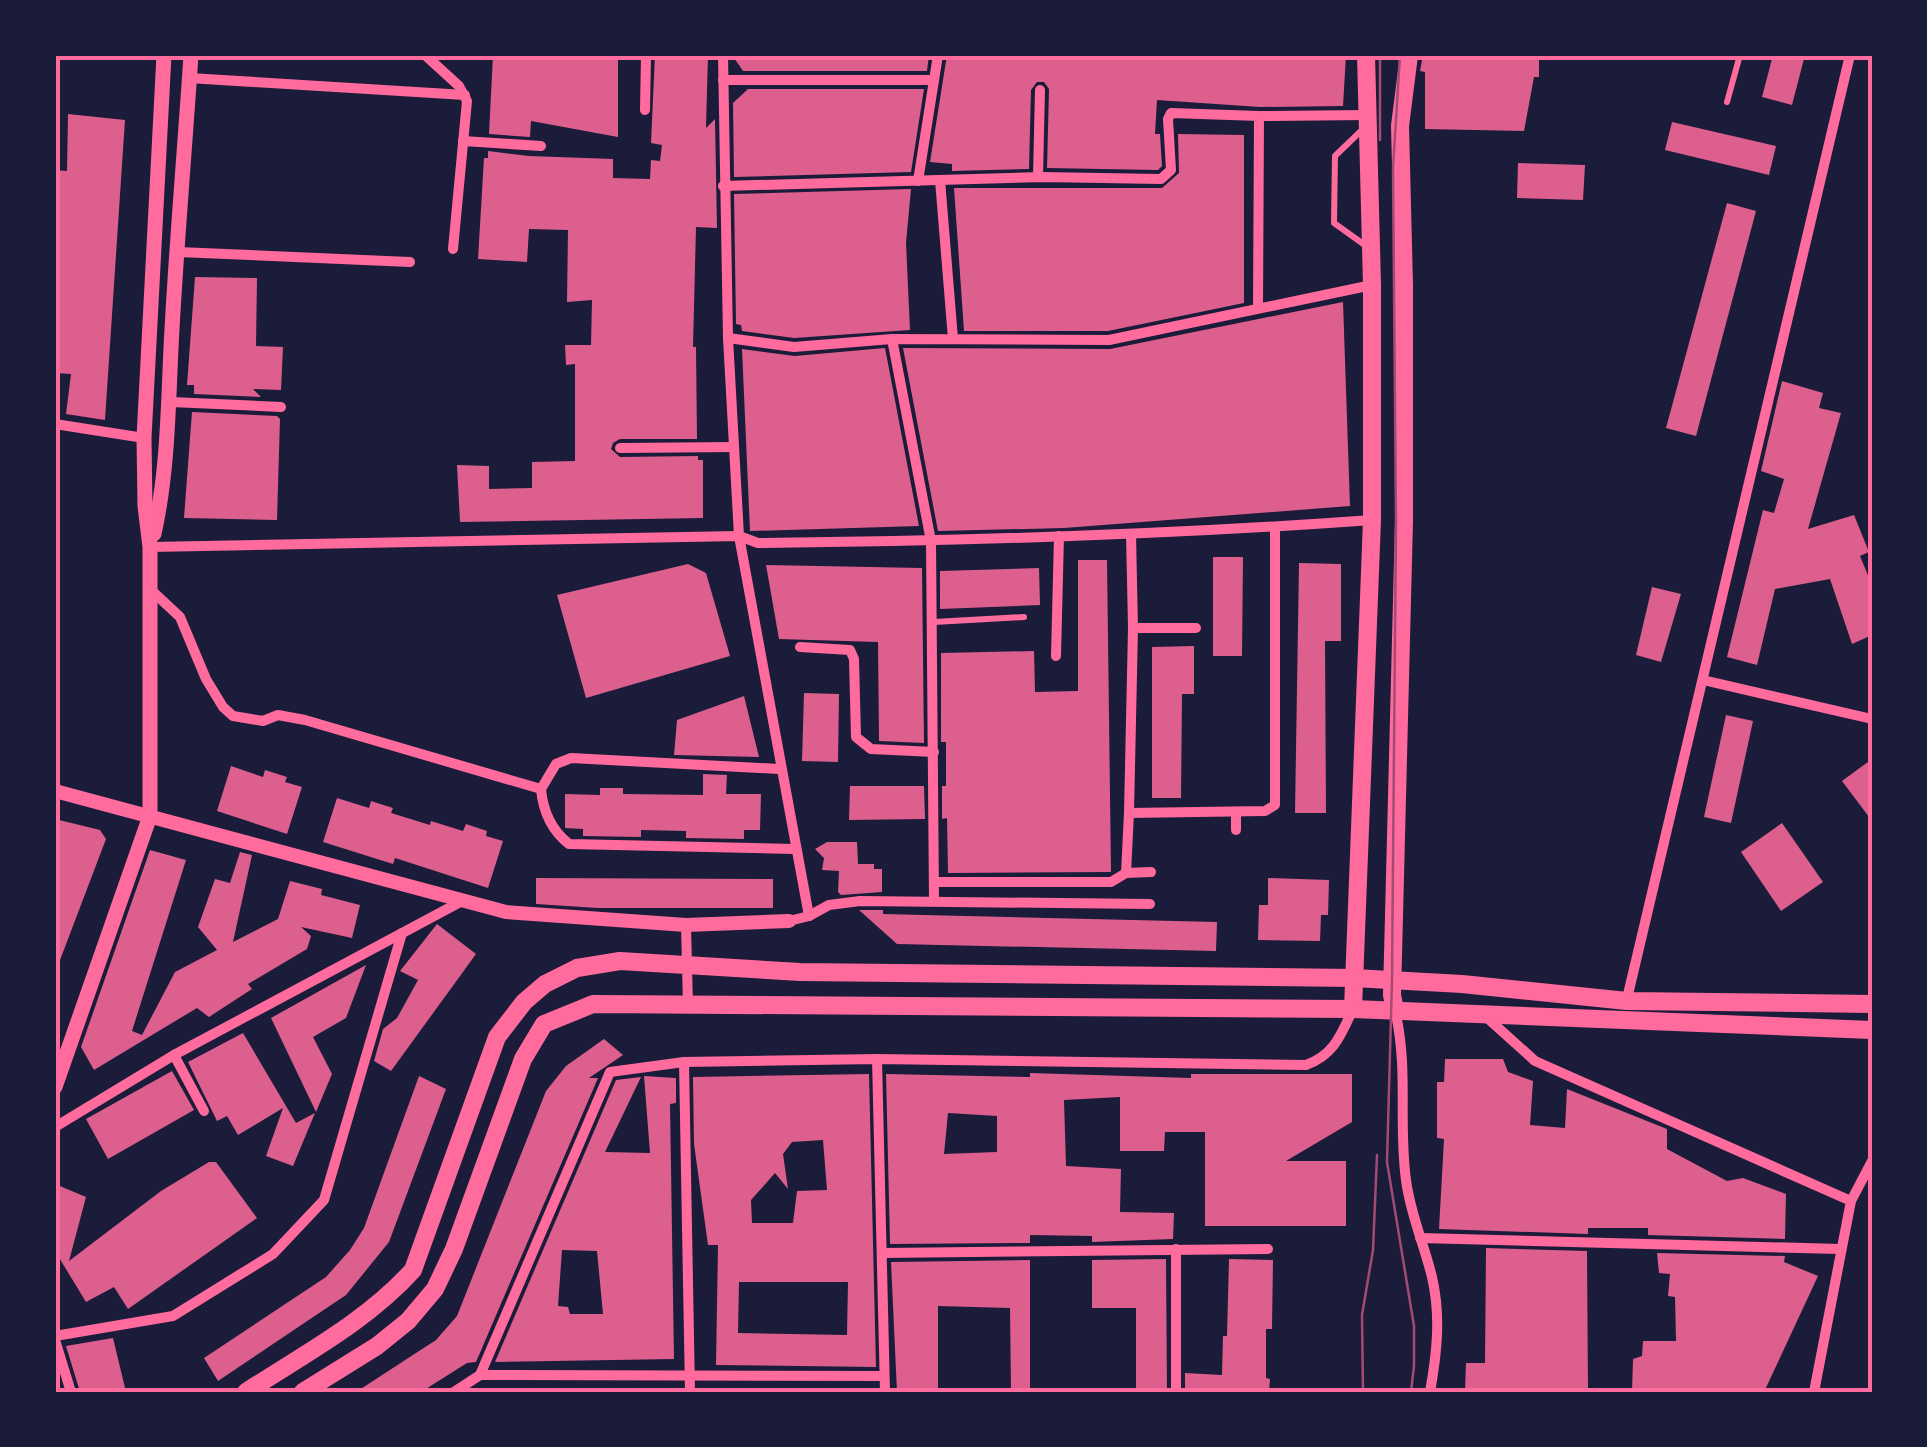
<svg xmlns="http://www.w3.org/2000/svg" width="1927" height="1447" font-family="'Public Sans',sans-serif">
<rect width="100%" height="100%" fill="#1b1b3a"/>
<!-- building -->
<g fill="#dd5f8e" fill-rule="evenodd">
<polygon points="493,55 618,55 618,137 531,121 530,137 489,134"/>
<polygon points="655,55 708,55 706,128 715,119 717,228 696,227 693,347 696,347 697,439 620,439 613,443 611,449 620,457 698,456 698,460 703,460 703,518 460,522 457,465 489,466 489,489 532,488 532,462 575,461 575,364 566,365 565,345 591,345 592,300 567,302 568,230 529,229 527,262 478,259 484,158 488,158 488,151 529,156 613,159 613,178 650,179 651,160 660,161 662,145 651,143"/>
<polygon points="732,55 929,55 927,71 743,71"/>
<polygon points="947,55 1346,55 1343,106 1260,107 1157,100 1155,134 1160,134 1162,166 1158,170 1047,168 1049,89 1044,82 1037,82 1031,90 1029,169 952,171 952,164 930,162"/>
<polygon points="1423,55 1539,55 1539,77 1534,77 1524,131 1425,129 1425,72 1420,71"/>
<polygon points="1773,55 1805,55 1792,105 1762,97"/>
<polygon points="748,89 924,89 911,172 734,177 733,103"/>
<polygon points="68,114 125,120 105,420 66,414 71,374 55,373 55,170 67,171"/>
<polygon points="1672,122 1776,146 1769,175 1665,150"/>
<polygon points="1178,134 1244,135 1244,303 1108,331 964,331 954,188 1162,188 1179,173"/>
<polygon points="1518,163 1585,165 1583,200 1517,198"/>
<polygon points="911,189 906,243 910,330 794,338 742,331 741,325 736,324 734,194"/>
<polygon points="1727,203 1756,211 1696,436 1666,428"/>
<polygon points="195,277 257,278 256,346 283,347 281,390 253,389 261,397 194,394 194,385 187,385"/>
<polygon points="1343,302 1350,506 1064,528 938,531 903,348 1110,349"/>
<polygon points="885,348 919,526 750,531 742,349 795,356"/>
<polygon points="1782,381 1823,393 1819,408 1841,413 1808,529 1854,515 1869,552 1860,556 1872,585 1872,635 1852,644 1830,579 1775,589 1757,665 1727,657 1763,510 1774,513 1784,479 1761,471"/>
<polygon points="192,412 277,416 280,419 277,520 184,518"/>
<polygon points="1213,557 1243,557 1242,656 1213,656"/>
<polygon points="1078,560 1107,560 1111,872 948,873 947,818 942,819 942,786 946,786 946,742 941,742 941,653 1034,651 1035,692 1078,691"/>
<polygon points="1299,563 1341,564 1341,641 1325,641 1326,813 1295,813"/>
<polygon points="688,564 706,573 730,656 586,698 557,595"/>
<polygon points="766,565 922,568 924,743 879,741 878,642 779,639"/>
<polygon points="1039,568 1040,605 940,609 940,571"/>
<polygon points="1652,587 1681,594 1661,662 1636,655"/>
<polygon points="1194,646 1194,694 1182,694 1181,798 1152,798 1152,647"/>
<polygon points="804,693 839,694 838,762 802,761"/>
<polygon points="744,696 759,757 674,755 677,720"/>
<polygon points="1726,715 1753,721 1731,823 1704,817"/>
<polygon points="1872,759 1872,821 1842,781"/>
<polygon points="231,766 263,777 265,770 287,777 285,782 302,787 287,834 217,811"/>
<polygon points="703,774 727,775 726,794 761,794 760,830 744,830 744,839 686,838 686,831 641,830 641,837 583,836 583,829 565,828 565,794 600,795 600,788 623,788 623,794 703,795"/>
<polygon points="850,786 924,786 925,819 849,820"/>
<polygon points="337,798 369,808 371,801 393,808 391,813 430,825 431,821 463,831 466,824 487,831 486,836 503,841 488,888 395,858 393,864 323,842"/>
<polygon points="55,819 100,830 106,839 57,968"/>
<polygon points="1782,823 1823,882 1781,911 1741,852"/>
<polygon points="827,842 857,842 858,864 874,864 874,869 882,869 882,892 841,895 838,892 839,871 822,870 824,858 815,849"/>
<polygon points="150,850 186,860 132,1031 142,1035 175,972 217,950 198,927 215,879 230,883 240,852 252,855 233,942 278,919 290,881 322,889 321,895 360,905 352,938 301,927 311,936 307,949 248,984 252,989 209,1017 197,1008 94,1070 81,1047"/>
<polygon points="536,878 773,879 773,908 598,908 536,904"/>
<polygon points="1268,878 1329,880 1328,915 1321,915 1320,941 1258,940 1259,905 1268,905"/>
<polygon points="859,910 883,910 883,914 1217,922 1216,951 897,944"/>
<polygon points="437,924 476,954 391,1071 374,1061 383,1029 397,1018 418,980 400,971"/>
<polygon points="366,965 346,1018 313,1037 332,1074 316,1112 271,1018"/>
<polygon points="243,1033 296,1123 315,1113 293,1166 266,1156 283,1108 238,1135 227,1116 217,1121 188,1062"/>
<polygon points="604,1039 623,1055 589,1078 598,1078 476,1362 467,1363 421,1392 356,1392 436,1340 457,1316 546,1091 566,1066"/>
<polygon points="1445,1059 1503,1059 1508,1072 1533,1081 1530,1125 1565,1128 1567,1089 1667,1129 1667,1149 1727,1181 1743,1178 1786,1194 1785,1239 1648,1235 1648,1228 1588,1228 1588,1234 1439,1229 1444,1139 1437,1138 1437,1082 1444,1082"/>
<polygon points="172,1071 194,1110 108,1159 86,1119"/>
<path d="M1030,1073l161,5v-4h161v48l-66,39h60v65h-141v-94h-40l-1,19h-44v-54l-56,3 2,66 55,3 -1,43 54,1 -1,26 -81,3v-6l-62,-1v8l-140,1 -4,-170 144,3zM948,1113l49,3v36l-53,2z"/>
<path d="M869,1074l7,293 -160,-2 2,-120h-10l-14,-101 -1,-67zM823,1140l4,50 -30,1 -4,32h-41l-1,-23 24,-27 13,16 -5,-35 9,-12zM739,1282h109l-1,53 -109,-2z"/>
<polygon points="419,1076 446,1089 389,1242 346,1295 218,1381 204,1358 326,1277 350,1250 364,1228"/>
<path d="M644,1076l32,2v25l-6,1 4,255 -179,3 121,-282 25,-3 -36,75 45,1zM562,1250l35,1 6,63h-33l-2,-7 -10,-1z"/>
<polygon points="209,1162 216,1162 257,1218 128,1309 114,1287 86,1302 55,1251 55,1184 86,1197 69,1261 161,1191"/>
<polygon points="1486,1248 1587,1251 1588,1392 1465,1392 1466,1363 1485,1363"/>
<polygon points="1657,1253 1785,1256 1784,1262 1818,1276 1764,1392 1632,1392 1633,1359 1642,1356 1643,1341 1676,1341 1675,1297 1668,1296 1670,1274 1659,1273"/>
<polygon points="1166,1259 1167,1392 1136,1392 1136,1308 1092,1308 1092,1260"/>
<polygon points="1229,1259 1273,1260 1272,1329 1266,1329 1266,1378 1270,1379 1269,1392 1185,1392 1185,1373 1222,1375 1223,1336 1227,1336"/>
<polygon points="1030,1260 1030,1392 1011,1392 1010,1308 938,1306 938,1392 897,1392 891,1262"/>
<polygon points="113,1338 126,1392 80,1392 66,1346"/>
</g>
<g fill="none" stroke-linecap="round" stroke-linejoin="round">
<!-- service -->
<g stroke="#ff6b9d" stroke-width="6">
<polyline points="1727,102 1740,55"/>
<polyline points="1363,129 1335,156 1334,223 1369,248"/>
<polyline points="934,622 1024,617"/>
</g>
<!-- minor -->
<g stroke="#ff6b9d" stroke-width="10">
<polyline points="425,55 459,86 467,101 453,249"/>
<polyline points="723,55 728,338 739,536 809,916 789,921"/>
<polyline points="189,78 465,95"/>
<polyline points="723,80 934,80"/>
<polyline points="645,110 646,55"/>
<polyline points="1259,116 1367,115"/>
<polyline points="463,141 541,146"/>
<polyline points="1038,177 1040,90"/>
<polyline points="940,180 953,339"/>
<polyline points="918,181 938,55"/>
<polyline points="723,186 1042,177 1161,179 1171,170 1168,119 1171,113 1259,116 1258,307"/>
<polyline points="178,252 410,262"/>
<polyline points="728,338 794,347 892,339 1109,340 1372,285"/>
<polyline points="892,339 931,541 934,901"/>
<polyline points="171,402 281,407"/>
<polyline points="55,424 144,438"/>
<polyline points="620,448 734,447"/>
<path d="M150,547l589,-11 19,7c205,-2 409,-8 614,-23"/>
<path d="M150,589l30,28 26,62 17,28 10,9 30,5 15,-6 27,5 236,69c2,22 10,41 28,55l225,5"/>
<polyline points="1133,628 1196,628"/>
<polyline points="800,647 850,650 854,659 856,737 871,749 934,752"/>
<polyline points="1056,656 1059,536"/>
<polyline points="1703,680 1872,719"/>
<polyline points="541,789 556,764 571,758 779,769"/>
<polyline points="1129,813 1133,628 1131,534"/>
<polyline points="1236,830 1236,812"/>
<polyline points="1151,872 1126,873 1129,813 1265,811 1275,805 1275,527"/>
<polyline points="934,882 1111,882 1126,873"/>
<polyline points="809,916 829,905 860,901 1150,904"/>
<polyline points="686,925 688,1006"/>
<polyline points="1626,1003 1850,55"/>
<path d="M1395,1010c14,61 3,110 11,170 4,33 18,64 26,97 9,39 5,76 -2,115"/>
<polyline points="1484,1015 1535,1061 1851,1201"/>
<polyline points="174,1055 204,1111"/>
<polyline points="877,1059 885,1392"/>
<polyline points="684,1062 690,1392"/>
<polyline points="55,1127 174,1055 464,900"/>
<polyline points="1420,1238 1840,1249"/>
<polyline points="882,1253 1268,1249"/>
<polyline points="55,1336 173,1316 273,1254 324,1200 402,933"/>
<polyline points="55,1340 71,1392"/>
<polyline points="480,1375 884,1376"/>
<path d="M454,1392l26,-17 130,-303 74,-10 193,-3 429,6c28,-10 35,-30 47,-56"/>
<polyline points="1176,1392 1176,1249"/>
<polyline points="1814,1392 1851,1201 1872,1161"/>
</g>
<!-- tertiary -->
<polyline stroke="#ff6b9d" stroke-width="14" points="55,791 506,912 686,925 789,921"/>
<!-- secondary -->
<g stroke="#ff6b9d" stroke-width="15">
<path d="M154,534c15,-68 14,-136 18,-205 5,-91 13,-183 19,-274"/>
<polyline points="55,1087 150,816 150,547 145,506 144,438 164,55"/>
</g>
<!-- primary -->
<g stroke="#ff6b9d" stroke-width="18">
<polyline points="1353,1009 1372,520 1372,285 1366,55"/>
<polyline points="1395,1010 1392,995 1404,521 1404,285 1400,126 1409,55"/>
<path d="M246,1392c58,-38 120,-70 167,-122l84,-233 27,-35 21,-18 32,-16 43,-7 180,11 554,6 108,6 165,17 245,3"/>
<polyline points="303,1392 377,1346 408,1321 435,1289 454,1249 523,1059 544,1024 593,1004 1353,1009 1872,1030"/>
</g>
<!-- tram -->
<g stroke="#a44b75" stroke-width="2.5">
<polyline points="1400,55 1393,168 1396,520 1392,980 1387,1162 1414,1326 1414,1366 1411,1392"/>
<polyline points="1380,140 1380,55"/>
<polyline points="1363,1392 1362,1315 1373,1250 1377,1155"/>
</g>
</g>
<!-- border -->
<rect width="1927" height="1447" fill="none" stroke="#1b1b3a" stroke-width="115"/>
<rect x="58" y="58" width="1812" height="1332" fill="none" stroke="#ff6b9d" stroke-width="4"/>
</svg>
